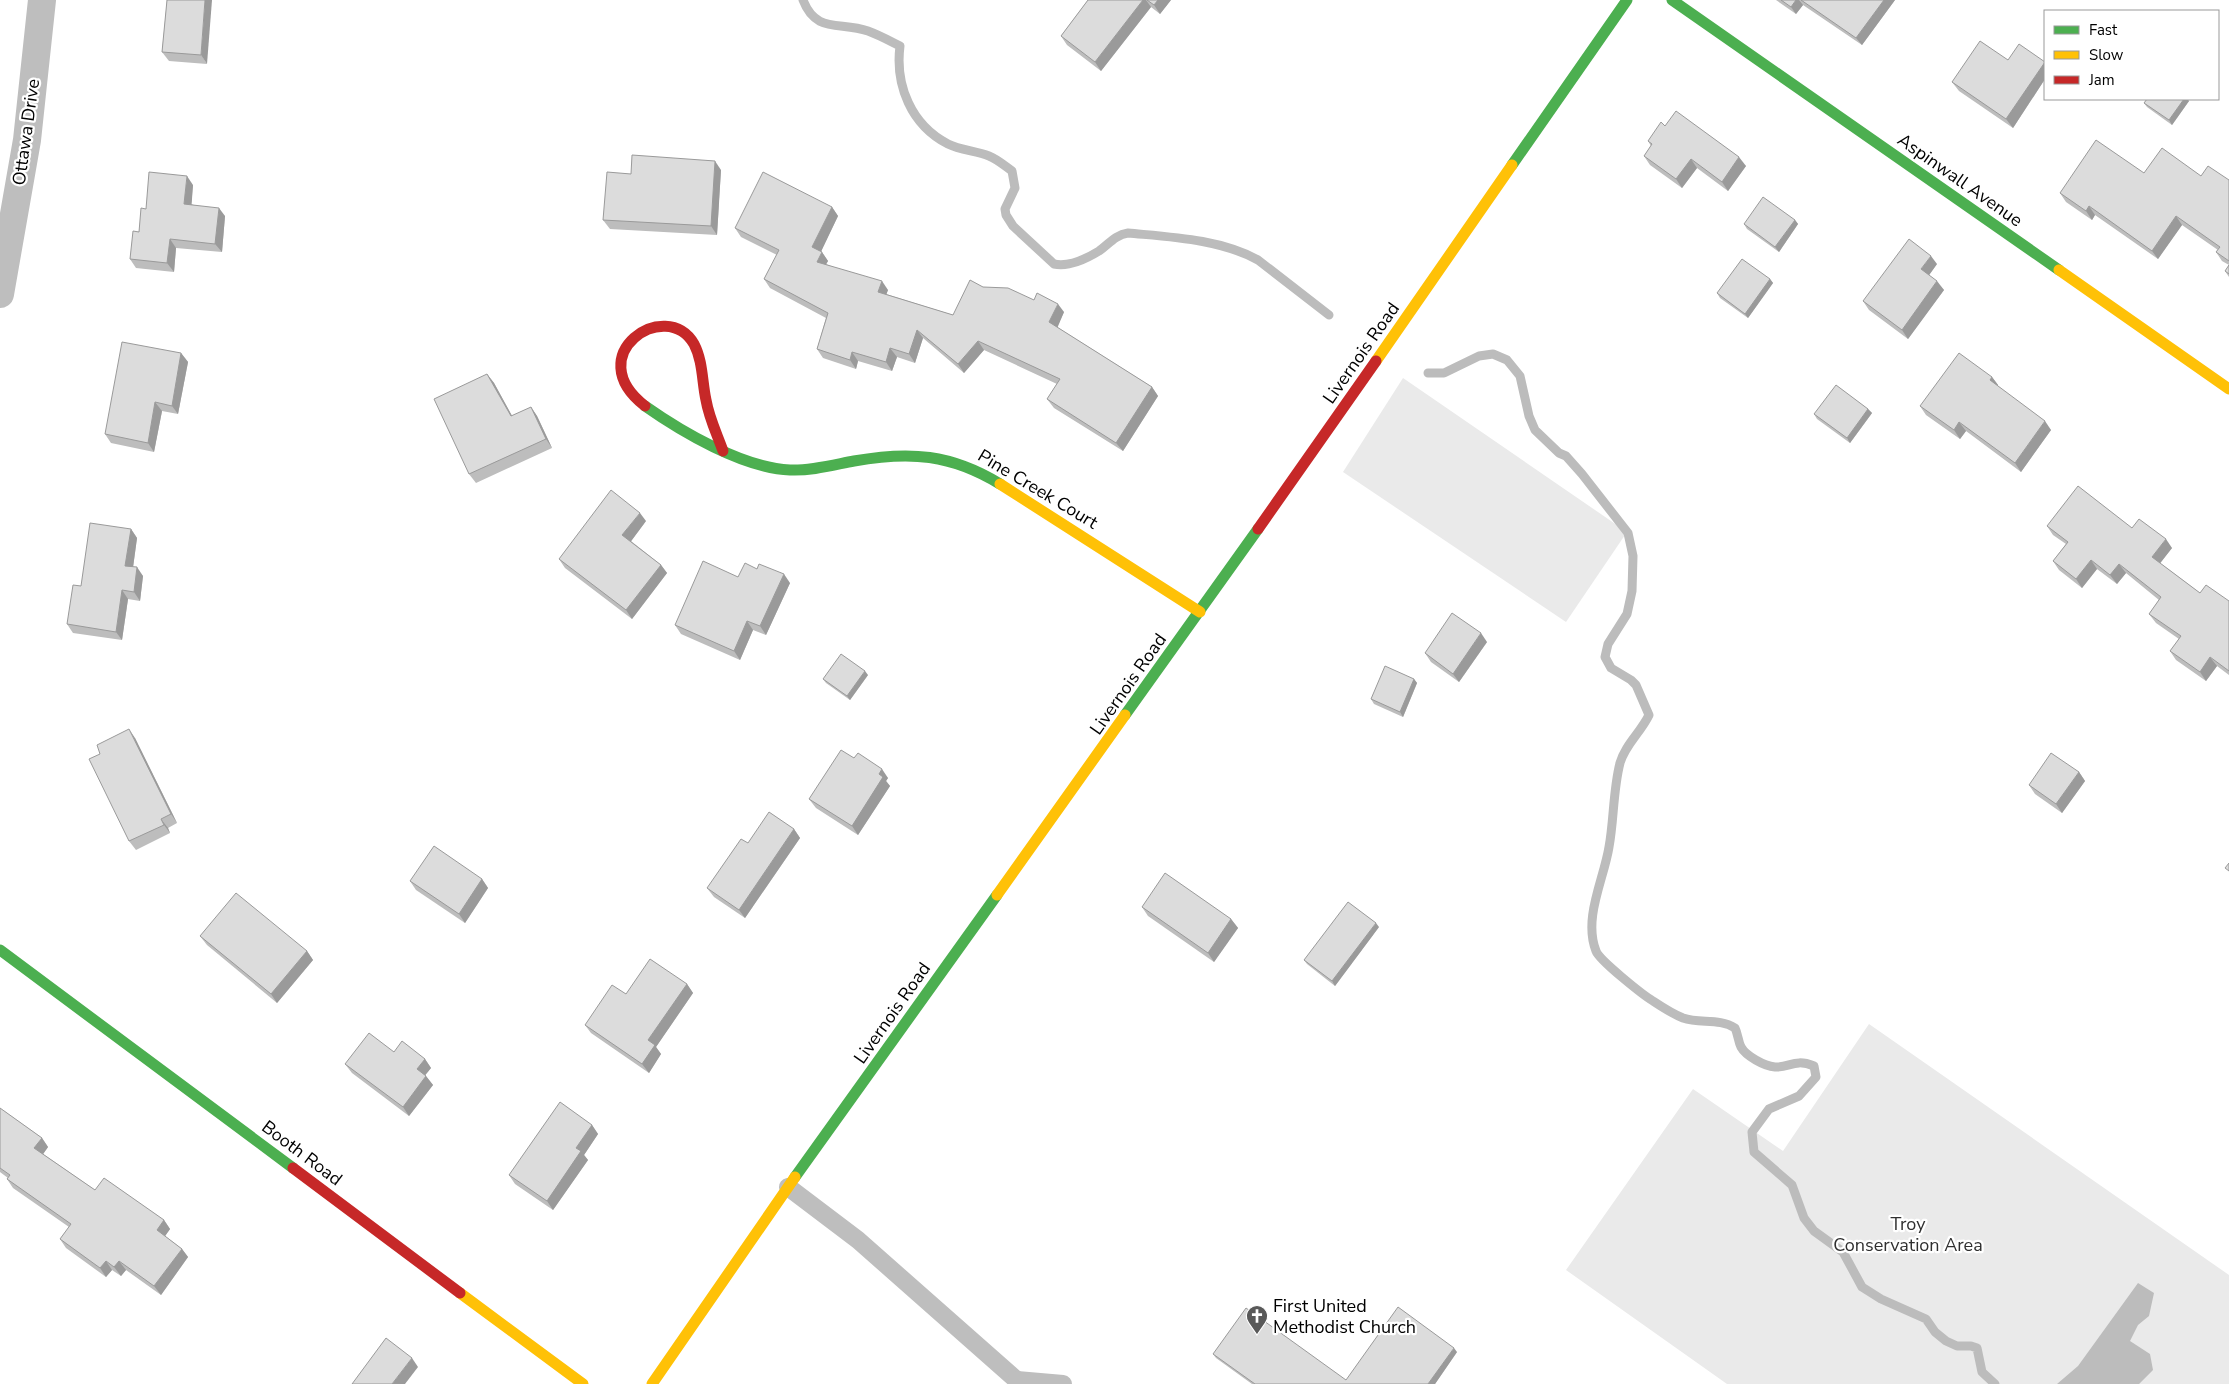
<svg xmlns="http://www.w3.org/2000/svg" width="2229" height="1384" font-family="'Nunito Sans',sans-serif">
<rect width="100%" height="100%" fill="#fff"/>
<!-- green -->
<g fill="#eaeaea">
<polygon points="1403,378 1627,532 1566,622 1343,472"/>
<polygon points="1869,1024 2229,1275 2229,1384 1727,1384 1566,1270 1693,1089 1783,1151"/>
</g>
<!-- water -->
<polygon fill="#bcbcbc" points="2138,1283 2154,1293 2149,1316 2138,1325 2130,1341 2150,1354 2153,1370 2139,1384 2057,1384 2078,1366"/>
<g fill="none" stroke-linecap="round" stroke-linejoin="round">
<!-- stream -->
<g stroke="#bcbcbc" stroke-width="9">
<path d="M803,0c13,34 37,21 65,31 11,4 22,10 32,15 -5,39 11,79 48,98 12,6 28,7 41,12 8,3 16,10 23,15l3,17 -10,21 1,6 7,11 41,38c14,3 32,-5 45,-13 10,-7 16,-16 29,-18 42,4 92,6 130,27l71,55"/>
<path d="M1428,373h16l35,-17 14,-2 14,6 13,16 9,40 6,14 24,23 7,3 16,18 46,59 5,23 -1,35 -5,23 -19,30 -3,13 6,11 20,12 5,5 13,30c-8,17 -24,30 -29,48 -7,27 -6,57 -11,84 -5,32 -26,71 -13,104 3,9 47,44 57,50 9,6 20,13 30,17 17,6 36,0 52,10 3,6 3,13 6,19 5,9 23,19 34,20 15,1 19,-9 39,-1l2,11 -17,19 -30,13 -17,23 2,20 38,33 12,33 10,13 29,21 19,35 19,12 45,20 9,13 11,9 11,5h14l6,2 5,24 13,12"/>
</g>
<!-- lane -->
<g stroke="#bebebe" stroke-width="18">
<polyline points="788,1187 858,1240 1021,1384"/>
<polyline points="1017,1380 1063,1384"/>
</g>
<!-- street -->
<polyline stroke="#bebebe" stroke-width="28" points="0,294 27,140 42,0"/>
<!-- fast -->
<g stroke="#4caf50" stroke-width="11">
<polyline points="1672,0 2059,270"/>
<polyline points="1512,165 1627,0"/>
<path d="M645,406c37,26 98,62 145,64 21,1 43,-5 64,-9 56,-10 97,-7 146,23"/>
<polyline points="1125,715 1258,529"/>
<polyline points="0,950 293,1168"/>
<polyline points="795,1177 997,895"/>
</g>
<!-- slow -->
<g stroke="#ffc107" stroke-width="11">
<polyline points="2059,270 2229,389"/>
<polyline points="1376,361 1512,165"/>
<polyline points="1000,484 1200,612"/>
<polyline points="997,895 1125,715"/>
<polyline points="460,1293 583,1384"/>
<polyline points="652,1384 795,1177"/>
</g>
<!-- jam -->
<g stroke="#c62828" stroke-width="11">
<path d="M645,406c-66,-51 21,-110 49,-62 9,17 8,38 12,56 3,18 11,34 17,51"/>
<polyline points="1258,529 1376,361"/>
<polyline points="293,1168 460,1293"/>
</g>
</g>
<!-- wall -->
<g fill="#bdbdbd">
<polygon points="167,0 207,64 169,61 162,52"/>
<polygon points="1088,0 1171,0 1160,14 1151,7 1101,71 1067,45 1061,36"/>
<polygon points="1776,0 1895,0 1862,45 1803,5 1796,14"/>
<polygon points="2008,60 2045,63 2045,79 2013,128 1959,91 1952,82"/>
<polygon points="2147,99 2187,99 2189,101 2172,125 2147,107 2144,103"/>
<polygon points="1665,126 1746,166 1728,191 1697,168 1682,188 1650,165 1644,156 1651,146 1648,141"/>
<polygon points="721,170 717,235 610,229 603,220"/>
<polygon points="2144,173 2201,176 2229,180 2229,277 2225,271 2229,265 2222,261 2216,252 2218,250 2182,225 2158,259 2095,215 2092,220 2066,202 2060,193"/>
<polygon points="193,185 191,204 225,216 222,252 176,248 174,272 136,268 130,259 146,209"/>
<polygon points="832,207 838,216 821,251 828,261 826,264 888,290 886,294 953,315 983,287 1034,300 1064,312 1057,327 1152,387 1158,396 1123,451 1054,408 1047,399 1057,384 984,350 964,373 923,338 915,363 897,357 892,371 858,361 856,369 823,358 817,349 826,318 770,288 764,279 777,255 741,237 735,228"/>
<polygon points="1795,220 1798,224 1779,252 1747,229 1744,224"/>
<polygon points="1937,264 1929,275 1944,290 1908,339 1869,310 1863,301"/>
<polygon points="1770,279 1773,283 1748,318 1720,298 1717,293"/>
<polygon points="181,353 188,362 178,414 162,411 154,452 111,443 105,434"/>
<polygon points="487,374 494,383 512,416 531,407 537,416 552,448 476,483 469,474"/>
<polygon points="1992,377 1998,385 1998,386 2051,430 2021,472 1966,431 1960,439 1926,415 1920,406"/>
<polygon points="1868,409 1872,413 1850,443 1817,419 1814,414"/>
<polygon points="646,521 631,541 661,565 667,573 632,619 565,568 559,559"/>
<polygon points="2047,526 2132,528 2172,548 2160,563 2200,593 2229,601 2229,675 2217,666 2206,681 2176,660 2170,651 2179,639 2156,623 2149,614 2159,600 2126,573 2117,584 2097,569 2082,588 2059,570 2053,561 2066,544 2053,535"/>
<polygon points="131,529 137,538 133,567 143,576 140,601 128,599 122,640 73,633 67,624 81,586"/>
<polygon points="738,577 790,583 766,635 753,630 740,660 681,634 675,625"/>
<polygon points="1487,642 1459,682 1431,662 1425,653"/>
<polygon points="868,675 850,700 826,683 823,679"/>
<polygon points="1414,679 1417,683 1403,717 1374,704 1371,699"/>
<polygon points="135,738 177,823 168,828 170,833 136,850 129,841"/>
<polygon points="854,758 888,778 886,781 890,786 858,835 816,808 809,799"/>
<polygon points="2079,772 2085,781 2062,813 2035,794 2029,785"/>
<polygon points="794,829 800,838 745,918 714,897 707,888"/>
<polygon points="482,879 488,888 465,923 416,890 410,881"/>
<polygon points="1142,907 1231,919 1238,928 1214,962 1148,916"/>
<polygon points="1379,927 1335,986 1307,964 1304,960"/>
<polygon points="200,936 307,951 313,960 277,1003 207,945"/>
<polygon points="687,984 693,993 656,1047 661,1054 649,1073 591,1033 585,1025 626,994"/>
<polygon points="394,1052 425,1059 431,1068 425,1075 433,1085 409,1116 352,1073 345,1064"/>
<polygon points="0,1108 42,1138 48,1147 43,1154 95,1190 164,1220 170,1229 165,1236 182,1249 188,1257 161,1295 126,1270 121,1276 112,1270 106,1277 66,1248 60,1239 69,1227 13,1188 7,1179 8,1178 0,1172"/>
<polygon points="592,1125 598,1134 584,1155 588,1160 553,1210 515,1184 509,1175"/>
<polygon points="1457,1352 1435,1384 1252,1384 1216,1358 1213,1354 1346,1380"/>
</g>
<!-- shaded-wall -->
<g fill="#9a9a9a">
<polygon points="205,0 212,0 207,64 201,55"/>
<polygon points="1143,0 1146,0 1151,7 1101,71 1095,62"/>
<polygon points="1158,0 1171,0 1160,14 1154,5"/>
<polygon points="1796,0 1799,0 1803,5 1796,14 1791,7"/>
<polygon points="1884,0 1895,0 1862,45 1856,38"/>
<polygon points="2045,62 2045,79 2013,128 2006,119"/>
<polygon points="2184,99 2187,99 2189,101 2172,125 2169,120"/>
<polygon points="1739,157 1746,166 1728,191 1722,182"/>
<polygon points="1691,159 1697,168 1682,188 1676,179"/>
<polygon points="715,161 721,170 717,235 711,226"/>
<polygon points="187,176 193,185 191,213 184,204"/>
<polygon points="2089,206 2095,215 2092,220 2086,211"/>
<polygon points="832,207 838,216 819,256 812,247"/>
<polygon points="219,208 225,216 222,252 215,244"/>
<polygon points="2176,216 2182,225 2158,259 2152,251"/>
<polygon points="1795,220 1798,224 1779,252 1775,247"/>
<polygon points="170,239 176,248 174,272 167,263"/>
<polygon points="822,252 828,261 823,270 817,262"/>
<polygon points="1931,256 1937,264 1927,278 1921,269"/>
<polygon points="1770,279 1773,283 1748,318 1745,314"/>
<polygon points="882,281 888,290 884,301 878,292"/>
<polygon points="1937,281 1944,290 1908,339 1902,330"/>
<polygon points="1058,304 1064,312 1056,331 1049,322"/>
<polygon points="917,330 923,338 915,363 909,354"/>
<polygon points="978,341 984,350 964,373 958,364"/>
<polygon points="890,348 897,357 892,371 886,362"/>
<polygon points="852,352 858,361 856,369 850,360"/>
<polygon points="181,353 188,362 178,414 172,406"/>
<polygon points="487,374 494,383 517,425 511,416"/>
<polygon points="1992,377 1998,385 1996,389 1990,380"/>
<polygon points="1152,387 1158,396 1123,451 1116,443"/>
<polygon points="155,402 162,411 154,452 148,443"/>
<polygon points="531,407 537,416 552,448 546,439"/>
<polygon points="1868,409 1872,413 1850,443 1847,438"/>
<polygon points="2045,421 2051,430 2021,472 2015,463"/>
<polygon points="1959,422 1966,431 1960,439 1954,430"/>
<polygon points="640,513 646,521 629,544 622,535"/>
<polygon points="131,529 137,538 132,575 125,566"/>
<polygon points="2166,539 2172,548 2158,566 2152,557"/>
<polygon points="2091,560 2097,569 2082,588 2076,579"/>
<polygon points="2119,564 2126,573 2117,584 2110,575"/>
<polygon points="661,565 667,573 632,619 626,610"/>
<polygon points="137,567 143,576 140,601 134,592"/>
<polygon points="784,574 790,583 766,635 760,626"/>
<polygon points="122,590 128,599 122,640 116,632"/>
<polygon points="747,621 753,630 740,660 734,651"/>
<polygon points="1481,633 1487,642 1459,682 1453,674"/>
<polygon points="2210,657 2217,666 2206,681 2200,672"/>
<polygon points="865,671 868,675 850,700 847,696"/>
<polygon points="1414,679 1417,683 1403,717 1400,712"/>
<polygon points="129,729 135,738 177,823 171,814"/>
<polygon points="882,769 888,778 886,781 890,786 858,835 852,826 879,774"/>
<polygon points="2079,772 2085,781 2062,813 2056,804"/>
<polygon points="161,819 168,828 170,833 164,825"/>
<polygon points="794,829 800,838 745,918 739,910"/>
<polygon points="482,879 488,888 465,923 459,914"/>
<polygon points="1231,919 1238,928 1214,962 1208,953"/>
<polygon points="1376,923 1379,927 1335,986 1332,981"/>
<polygon points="307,951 313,960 277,1003 271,994"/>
<polygon points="687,984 693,993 656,1047 661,1054 649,1073 642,1064 648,1040"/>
<polygon points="425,1059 431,1068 423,1078 417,1069"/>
<polygon points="426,1076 433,1085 409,1116 403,1107"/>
<polygon points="592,1125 598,1134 584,1155 588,1160 553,1210 547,1201 576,1148"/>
<polygon points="42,1138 48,1147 41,1157 34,1148"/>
<polygon points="164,1220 170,1229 163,1239 157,1230"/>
<polygon points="182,1249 188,1257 161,1295 154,1286"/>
<polygon points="106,1261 112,1270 106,1277 100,1268"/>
<polygon points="119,1261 126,1270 121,1276 114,1267"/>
<polygon points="1454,1348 1457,1352 1435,1384 1428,1384"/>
<polygon points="412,1358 418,1367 405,1384 392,1384"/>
</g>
<!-- building -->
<g fill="#dcdcdc" stroke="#9a9a9a">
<polygon points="167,0 205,0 201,55 162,52"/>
<polygon points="1088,0 1143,0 1095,62 1061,36"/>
<polygon points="1147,0 1158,0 1154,5"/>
<polygon points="1781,0 1796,0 1791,7"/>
<polygon points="1801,0 1884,0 1856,38"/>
<polygon points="1980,41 2008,60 2019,44 2045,62 2006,119 1952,82"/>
<polygon points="2147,99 2184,99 2169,120 2144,103"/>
<polygon points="1676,111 1739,157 1722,182 1691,159 1676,179 1644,156 1652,144 1648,141 1661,122 1665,126"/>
<polygon points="2096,140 2144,173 2162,148 2201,176 2208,166 2229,180 2229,261 2216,252 2220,247 2176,216 2152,251 2089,206 2086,211 2060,193"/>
<polygon points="632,155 715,161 711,226 603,220 607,172 631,174"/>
<polygon points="149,172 187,176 184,204 219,208 215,244 170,239 167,263 130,259 133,231 139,232 141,208 146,209"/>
<polygon points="763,172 832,207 812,247 822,252 817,262 882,281 878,292 953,315 970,280 983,287 1008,288 1034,300 1037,293 1058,304 1049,322 1152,387 1116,443 1047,399 1060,379 978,341 958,364 917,330 909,354 890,348 886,362 852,352 850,360 817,349 828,313 764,279 779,250 735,228"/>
<polygon points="1763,197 1795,220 1775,247 1744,224"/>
<polygon points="1909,239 1931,256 1921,269 1937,281 1902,330 1863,301"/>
<polygon points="1742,259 1770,279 1745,314 1717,293"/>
<polygon points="2229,265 2229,274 2225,271"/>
<polygon points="122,342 181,353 172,406 155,402 148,443 105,434"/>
<polygon points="1959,353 1992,377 1990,380 2045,421 2015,463 1959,422 1954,430 1920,406"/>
<polygon points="487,374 511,416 531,407 546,439 469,474 434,399"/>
<polygon points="1836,385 1868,409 1847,438 1814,414"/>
<polygon points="2078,486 2132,528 2139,519 2166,539 2152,557 2200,593 2206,585 2229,601 2229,671 2210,657 2200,672 2170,651 2181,636 2149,614 2161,597 2119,564 2110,575 2091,560 2076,579 2053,561 2068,542 2047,526"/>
<polygon points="611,490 640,513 622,535 661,565 626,610 559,559"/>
<polygon points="90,523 131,529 125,566 137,567 134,592 122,590 116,632 67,624 73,585 81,586"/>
<polygon points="703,561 738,577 745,563 757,569 759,564 784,574 760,626 747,621 734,651 675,625"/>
<polygon points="1452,613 1481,633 1453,674 1425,653"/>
<polygon points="841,654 865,671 847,696 823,679"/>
<polygon points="1385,666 1414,679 1400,712 1371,699"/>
<polygon points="129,729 171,814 161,819 164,825 129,841 89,759 100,754 97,745"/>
<polygon points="841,750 854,758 858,753 882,769 879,774 883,777 852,826 809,799"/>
<polygon points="2051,753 2079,772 2056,804 2029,785"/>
<polygon points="769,812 794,829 739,910 707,888 741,839 748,843"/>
<polygon points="434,846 482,879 459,914 410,881"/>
<polygon points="2229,863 2229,871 2225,868"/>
<polygon points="1165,873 1231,919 1208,953 1142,907"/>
<polygon points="236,893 307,951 271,994 200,936"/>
<polygon points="1348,902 1376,923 1332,981 1304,960"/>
<polygon points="650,959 687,984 648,1040 655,1045 642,1064 585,1025 612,985 626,994"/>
<polygon points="369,1033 394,1052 402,1041 425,1059 417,1069 426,1076 403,1107 345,1064"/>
<polygon points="560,1102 592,1125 576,1148 581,1151 547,1201 509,1175"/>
<polygon points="0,1108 42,1138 34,1148 95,1190 104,1178 164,1220 157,1230 182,1249 154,1286 119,1261 114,1267 106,1261 100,1268 60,1239 71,1224 7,1179 10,1175 0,1168"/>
<polygon points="1398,1307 1454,1348 1428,1384 1255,1384 1213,1354 1246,1308 1346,1380"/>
<polygon points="386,1338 412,1358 392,1384 352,1384"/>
</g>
<!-- icons -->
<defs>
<g id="church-pin" transform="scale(1.125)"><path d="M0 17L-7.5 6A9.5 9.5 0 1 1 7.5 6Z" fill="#595959" stroke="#fff"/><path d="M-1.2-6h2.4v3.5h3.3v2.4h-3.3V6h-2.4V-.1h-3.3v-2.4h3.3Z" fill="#fff"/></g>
</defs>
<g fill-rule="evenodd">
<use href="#church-pin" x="1257" y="1316"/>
</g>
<g text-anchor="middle" stroke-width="4.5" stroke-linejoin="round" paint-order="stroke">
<!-- street labels -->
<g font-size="18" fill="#000" stroke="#fff">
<text transform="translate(26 132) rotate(-82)" y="6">Ottawa Drive</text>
<text transform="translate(1960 180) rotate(35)" y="6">Aspinwall Avenue</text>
<text transform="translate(1361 353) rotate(-55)" y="6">Livernois Road</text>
<text transform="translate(1038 489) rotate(31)" y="6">Pine Creek Court</text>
<text transform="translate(1128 684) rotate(-55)" y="6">Livernois Road</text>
<text transform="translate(892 1013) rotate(-55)" y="6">Livernois Road</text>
<text transform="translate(302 1153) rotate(37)" y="6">Booth Road</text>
</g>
<!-- park labels -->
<g font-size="18" fill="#2f2f2f" stroke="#fff">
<text x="1908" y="1230">Troy<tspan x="1908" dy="21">Conservation Area</tspan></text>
</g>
<!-- poi labels -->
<g font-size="18" fill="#000" stroke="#fff" text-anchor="start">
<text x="1273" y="1312">First United<tspan x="1273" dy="21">Methodist Church</tspan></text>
</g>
</g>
<!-- legend -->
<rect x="2044" y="10" width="175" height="90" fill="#ffffff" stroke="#999999"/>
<rect x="2054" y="26" width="25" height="8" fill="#4caf50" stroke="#999999"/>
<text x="2089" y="35" font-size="15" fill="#000000">Fast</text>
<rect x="2054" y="51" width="25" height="8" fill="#ffc107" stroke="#999999"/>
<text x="2089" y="60" font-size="15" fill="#000000">Slow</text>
<rect x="2054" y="76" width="25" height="8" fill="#c62828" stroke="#999999"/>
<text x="2089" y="85" font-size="15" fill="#000000">Jam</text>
</svg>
